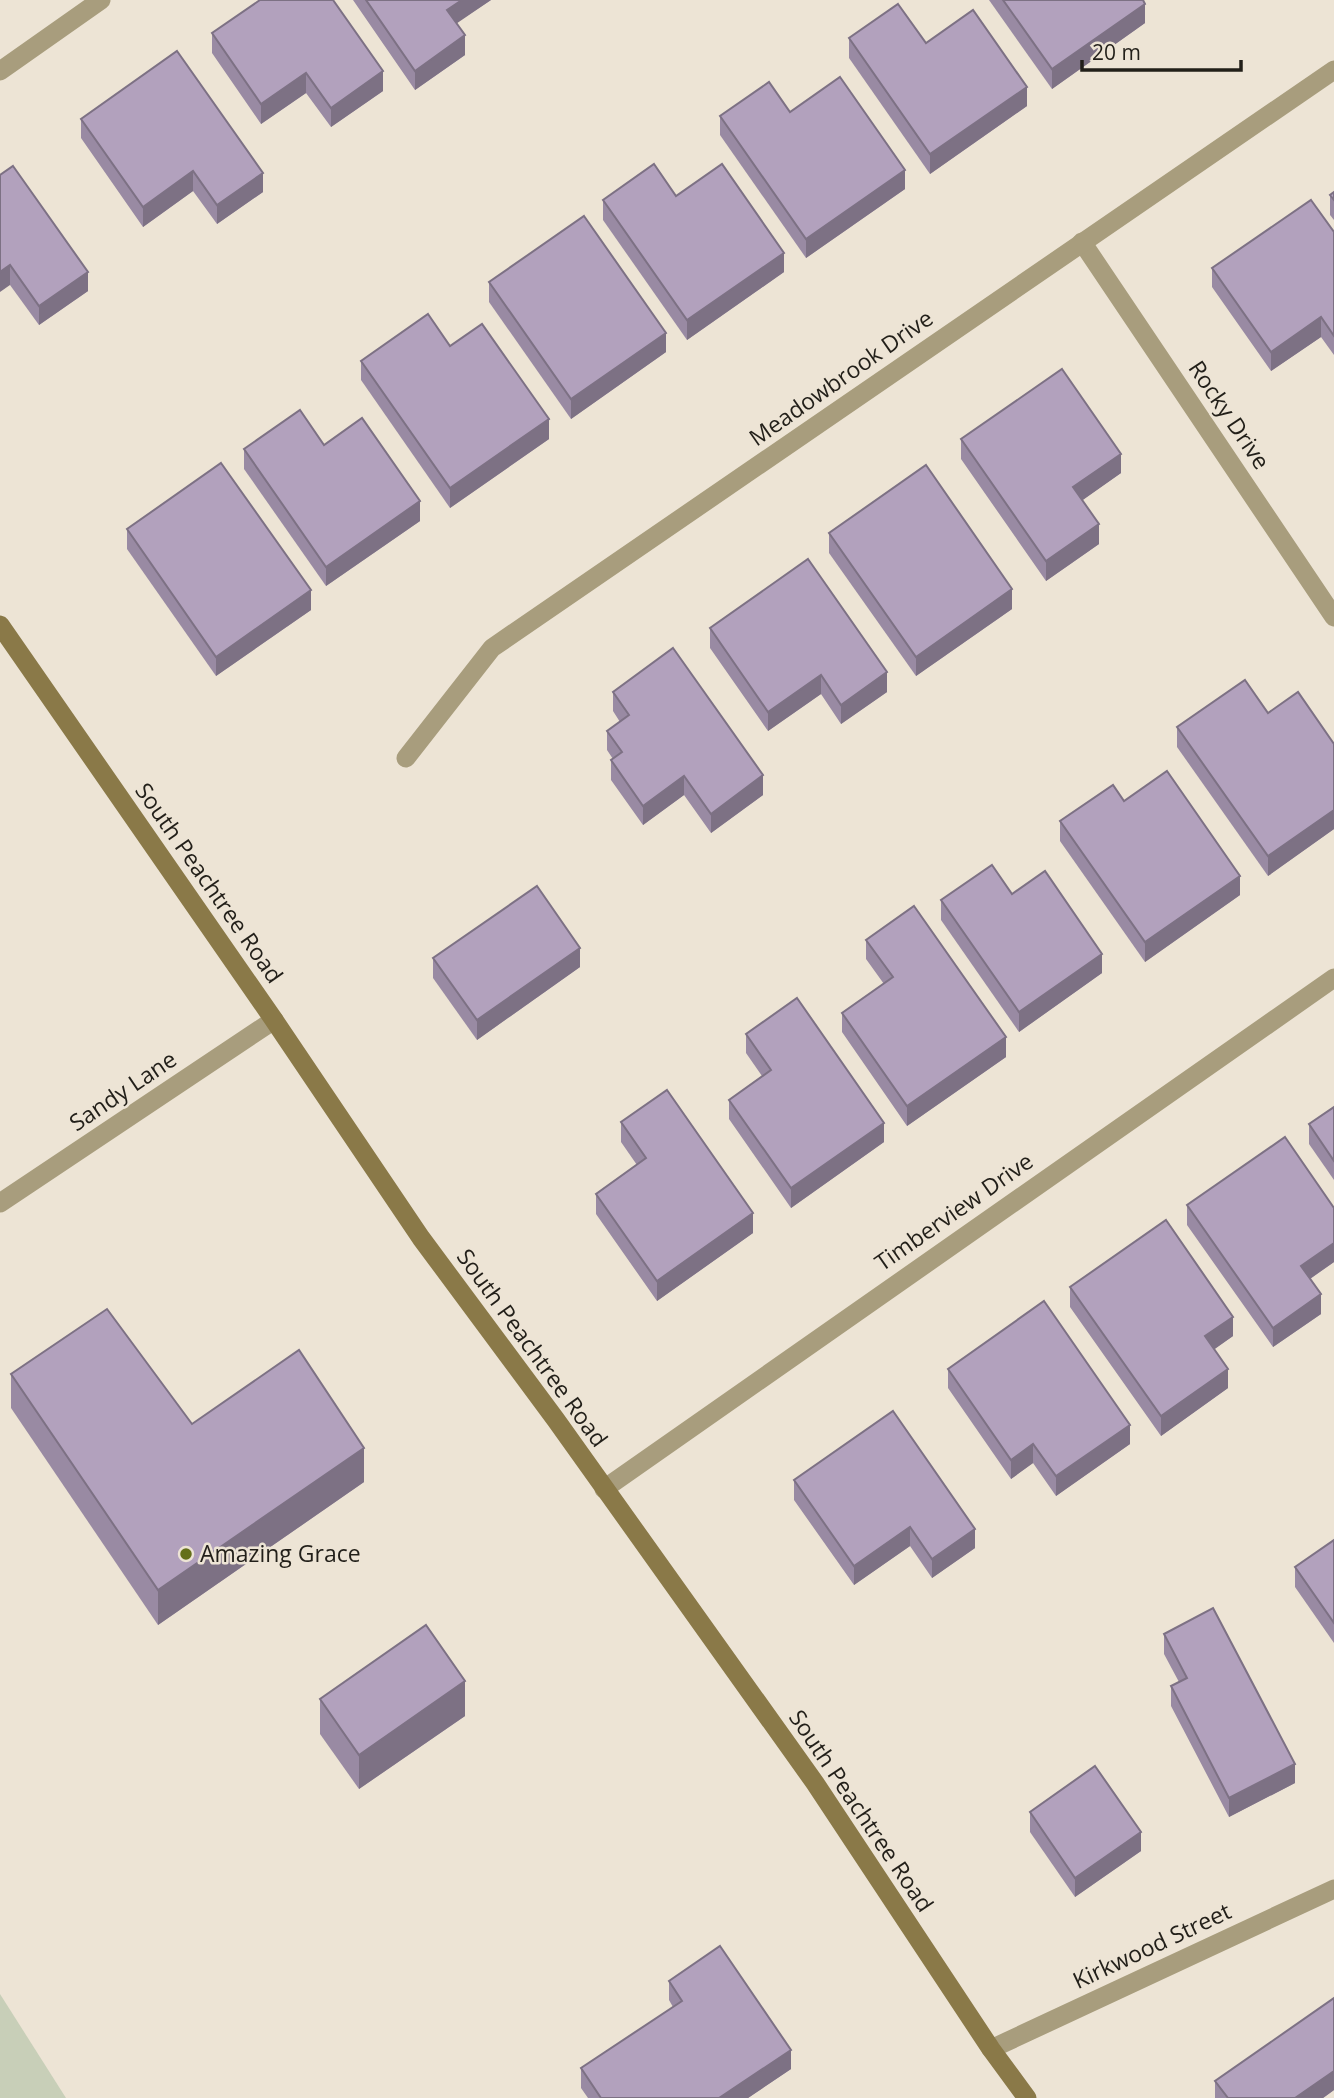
<svg xmlns="http://www.w3.org/2000/svg" width="1334" height="2098" font-family="'Open Sans',sans-serif">
<rect width="100%" height="100%" fill="#ede4d5"/>
<!-- green -->
<polygon fill="#c8cfb8" points="0,1994 66,2098 0,2098"/>
<g fill="none" stroke-linecap="round" stroke-linejoin="round">
<!-- minor -->
<g stroke="#a89d7d" stroke-width="19">
<polyline points="0,71 101,0"/>
<polyline points="1082,242 1334,617"/>
<polyline points="406,758 492,648 1334,70"/>
<polyline points="0,1203 274,1020"/>
<polyline points="604,1489 1334,978"/>
<polyline points="991,2049 1334,1889"/>
</g>
<!-- secondary -->
<polyline stroke="#8a7948" stroke-width="19" points="0,625 274,1020 421,1238 556,1420 815,1783 991,2049 1027,2098"/>
</g>
<!-- wall -->
<g fill="#998aa3">
<polygon points="353,0 491,0 456,23 465,55 415,90"/>
<polygon points="989,0 1143,0 1145,23 1052,89"/>
<polygon points="212,33 383,91 331,127 306,93 261,124 212,53"/>
<polygon points="849,38 926,43 1027,106 930,174 849,58"/>
<polygon points="790,112 905,189 806,258 720,135 720,116"/>
<polygon points="81,119 263,192 217,224 193,191 143,227 81,138"/>
<polygon points="0,175 88,291 39,325 10,285"/>
<polygon points="1334,192 1334,220 1330,215 1330,195"/>
<polygon points="676,196 784,272 687,340 603,220 603,200"/>
<polygon points="1334,232 1334,355 1321,337 1271,371 1212,287 1212,268"/>
<polygon points="489,282 666,352 571,419 489,302"/>
<polygon points="450,346 549,439 450,508 361,380 361,361"/>
<polygon points="961,439 1121,473 1082,500 1099,544 1046,581 961,459"/>
<polygon points="324,445 420,521 326,586 244,469 244,449"/>
<polygon points="127,529 311,610 216,676 127,549"/>
<polygon points="829,533 1012,609 916,676 829,553"/>
<polygon points="710,628 887,692 841,724 821,694 768,731 710,648"/>
<polygon points="613,692 763,795 711,833 684,795 643,825 611,780 611,760 613,759 607,750 607,731 620,722 613,711"/>
<polygon points="1268,713 1334,744 1334,829 1268,876 1177,747 1177,727"/>
<polygon points="1124,801 1240,895 1145,962 1060,841 1060,821"/>
<polygon points="941,900 1102,973 1019,1032 941,920"/>
<polygon points="866,940 1006,1057 907,1126 842,1032 842,1013 884,984 866,959"/>
<polygon points="433,958 580,967 477,1040 433,978"/>
<polygon points="746,1034 884,1142 791,1208 729,1119 729,1100 762,1076 746,1053"/>
<polygon points="1334,1107 1334,1180 1309,1144 1309,1124"/>
<polygon points="621,1122 753,1233 657,1301 596,1214 596,1194 637,1165 621,1142"/>
<polygon points="1187,1205 1334,1208 1334,1262 1310,1279 1321,1314 1273,1347 1187,1225"/>
<polygon points="1070,1287 1233,1336 1214,1349 1228,1388 1161,1436 1070,1307"/>
<polygon points="948,1369 1130,1444 1056,1496 1033,1463 1011,1479 948,1388"/>
<polygon points="11,1374 192,1424 364,1482 158,1625 11,1408"/>
<polygon points="794,1480 975,1548 932,1578 910,1546 854,1585 794,1500"/>
<polygon points="1334,1540 1334,1643 1295,1587 1295,1567"/>
<polygon points="1164,1634 1295,1783 1229,1817 1171,1706 1171,1686 1179,1682 1164,1654"/>
<polygon points="320,1699 465,1716 359,1789 320,1734"/>
<polygon points="1030,1812 1141,1851 1075,1897 1030,1832"/>
<polygon points="669,1981 791,2069 748,2098 588,2098 581,2088 581,2068 673,2007 669,2000"/>
<polygon points="1334,1998 1334,2090 1323,2098 1215,2098 1215,2081"/>
</g>
<!-- shaded-wall -->
<g fill="#7d7184">
<polygon points="462,0 491,0 447,30 447,10"/>
<polygon points="1145,4 1145,23 1052,89 1052,69"/>
<polygon points="465,35 465,55 415,90 415,71"/>
<polygon points="383,71 383,91 331,127 331,108"/>
<polygon points="306,73 306,93 261,124 261,104"/>
<polygon points="1027,87 1027,106 930,174 930,154"/>
<polygon points="905,170 905,189 806,258 806,239"/>
<polygon points="193,171 193,191 143,227 143,207"/>
<polygon points="263,173 263,192 217,224 217,205"/>
<polygon points="784,253 784,272 687,340 687,320"/>
<polygon points="10,265 10,285 0,292 0,272"/>
<polygon points="88,272 88,291 39,325 39,306"/>
<polygon points="1321,317 1321,337 1271,371 1271,352"/>
<polygon points="666,333 666,352 571,419 571,399"/>
<polygon points="549,419 549,439 450,508 450,488"/>
<polygon points="1121,454 1121,473 1073,507 1073,487"/>
<polygon points="420,501 420,521 326,586 326,567"/>
<polygon points="1099,524 1099,544 1046,581 1046,561"/>
<polygon points="1012,589 1012,609 916,676 916,657"/>
<polygon points="311,590 311,610 216,676 216,657"/>
<polygon points="887,672 887,692 841,724 841,705"/>
<polygon points="821,675 821,694 768,731 768,712"/>
<polygon points="763,775 763,795 711,833 711,814"/>
<polygon points="684,776 684,795 643,825 643,806"/>
<polygon points="1334,810 1334,829 1268,876 1268,856"/>
<polygon points="1240,876 1240,895 1145,962 1145,942"/>
<polygon points="580,948 580,967 477,1040 477,1020"/>
<polygon points="1102,954 1102,973 1019,1032 1019,1012"/>
<polygon points="1006,1037 1006,1057 907,1126 907,1106"/>
<polygon points="884,1123 884,1142 791,1208 791,1188"/>
<polygon points="753,1213 753,1233 657,1301 657,1281"/>
<polygon points="1334,1243 1334,1262 1301,1285 1301,1266"/>
<polygon points="1321,1294 1321,1314 1273,1347 1273,1328"/>
<polygon points="1233,1317 1233,1336 1205,1356 1205,1336"/>
<polygon points="1228,1369 1228,1388 1161,1436 1161,1416"/>
<polygon points="1130,1425 1130,1444 1056,1496 1056,1476"/>
<polygon points="1033,1444 1033,1463 1011,1479 1011,1460"/>
<polygon points="364,1448 364,1482 158,1625 158,1590"/>
<polygon points="910,1527 910,1546 854,1585 854,1566"/>
<polygon points="975,1529 975,1548 932,1578 932,1559"/>
<polygon points="465,1681 465,1716 359,1789 359,1755"/>
<polygon points="1295,1764 1295,1783 1229,1817 1229,1798"/>
<polygon points="1141,1832 1141,1851 1075,1897 1075,1878"/>
<polygon points="791,2050 791,2069 748,2098 719,2098"/>
<polygon points="1334,2071 1334,2090 1323,2098 1295,2098"/>
</g>
<!-- building -->
<g fill="#b2a1bd" stroke="#7d7184" stroke-width="2">
<polygon points="260,0 333,0 383,71 331,108 306,73 261,104 212,33"/>
<polygon points="366,0 462,0 447,10 465,35 415,71"/>
<polygon points="1003,0 1143,0 1145,4 1052,69"/>
<polygon points="898,4 926,43 973,10 1027,87 930,154 849,38"/>
<polygon points="177,51 263,173 217,205 193,171 143,207 81,119"/>
<polygon points="840,77 905,170 806,239 720,116 769,82 790,112"/>
<polygon points="654,164 676,196 722,164 784,253 687,320 603,200"/>
<polygon points="13,166 88,272 39,306 10,265 0,272 0,175"/>
<polygon points="1334,192 1334,200 1330,195"/>
<polygon points="1311,200 1334,232 1334,336 1321,317 1271,352 1212,268"/>
<polygon points="584,216 666,333 571,399 489,282"/>
<polygon points="428,314 450,346 482,324 549,419 450,488 361,361"/>
<polygon points="1062,369 1121,454 1073,487 1099,524 1046,561 961,439"/>
<polygon points="300,410 324,445 362,418 420,501 326,567 244,449"/>
<polygon points="221,463 311,590 216,657 127,529"/>
<polygon points="926,465 1012,589 916,657 829,533"/>
<polygon points="808,559 887,672 841,705 821,675 768,712 710,628"/>
<polygon points="673,648 763,775 711,814 684,776 643,806 611,760 622,752 607,731 629,715 613,692"/>
<polygon points="1245,680 1268,713 1298,692 1334,744 1334,810 1268,856 1177,727"/>
<polygon points="1167,771 1240,876 1145,942 1060,821 1113,785 1124,801"/>
<polygon points="992,865 1012,894 1045,871 1102,954 1019,1012 941,900"/>
<polygon points="537,886 580,948 477,1020 433,958"/>
<polygon points="914,906 1006,1037 907,1106 842,1013 893,977 866,940"/>
<polygon points="797,998 884,1123 791,1188 729,1100 771,1070 746,1034"/>
<polygon points="667,1090 753,1213 657,1281 596,1194 646,1158 621,1122"/>
<polygon points="1334,1107 1334,1161 1309,1124"/>
<polygon points="1285,1137 1334,1208 1334,1243 1301,1266 1321,1294 1273,1328 1187,1205"/>
<polygon points="1166,1220 1233,1317 1205,1336 1228,1369 1161,1416 1070,1287"/>
<polygon points="1044,1301 1130,1425 1056,1476 1033,1444 1011,1460 948,1369"/>
<polygon points="107,1309 192,1424 299,1350 364,1448 158,1590 11,1374"/>
<polygon points="893,1411 975,1529 932,1559 910,1527 854,1566 794,1480"/>
<polygon points="1334,1540 1334,1623 1295,1567"/>
<polygon points="1213,1608 1295,1764 1229,1798 1171,1686 1187,1678 1164,1634"/>
<polygon points="426,1625 465,1681 359,1755 320,1699"/>
<polygon points="1095,1766 1141,1832 1075,1878 1030,1812"/>
<polygon points="720,1946 791,2050 719,2098 601,2098 581,2068 682,2001 669,1981"/>
<polygon points="1334,1998 1334,2071 1295,2098 1228,2098 1215,2081"/>
</g>
<!-- markers -->
<circle fill="#646f19" stroke="#ede4d5" stroke-width="2.5" cx="186" cy="1554" r="7"/>
<g text-anchor="middle" stroke-width="5" stroke-linejoin="round" paint-order="stroke">
<!-- street labels -->
<g font-size="23" fill="#221f19" stroke="#ede4d5">
<text transform="translate(841 378) rotate(-35)" y="8">Meadowbrook Drive</text>
<text transform="translate(1229 415) rotate(56)" y="8">Rocky Drive</text>
<text transform="translate(209 883) rotate(55)" y="8">South Peachtree Road</text>
<text transform="translate(123 1091) rotate(-34)" y="8">Sandy Lane</text>
<text transform="translate(954 1212) rotate(-35)" y="8">Timberview Drive</text>
<text transform="translate(532 1348) rotate(54)" y="8">South Peachtree Road</text>
<text transform="translate(861 1811) rotate(56)" y="8">South Peachtree Road</text>
<text transform="translate(1152 1946) rotate(-25)" y="8">Kirkwood Street</text>
</g>
<!-- poi labels -->
<g font-size="23" fill="#221f19" stroke="#ede4d5" text-anchor="start">
<text x="200" y="1562">Amazing Grace</text>
</g>
</g>
<!-- scale -->
<path d="M1082 60v10h159v-10" fill="none" stroke="#221f19" stroke-width="3.5"/>
<text x="1092" y="60" font-size="21" fill="#221f19" stroke="#ede4d5" stroke-width="5" paint-order="stroke">20 m</text>
</svg>
